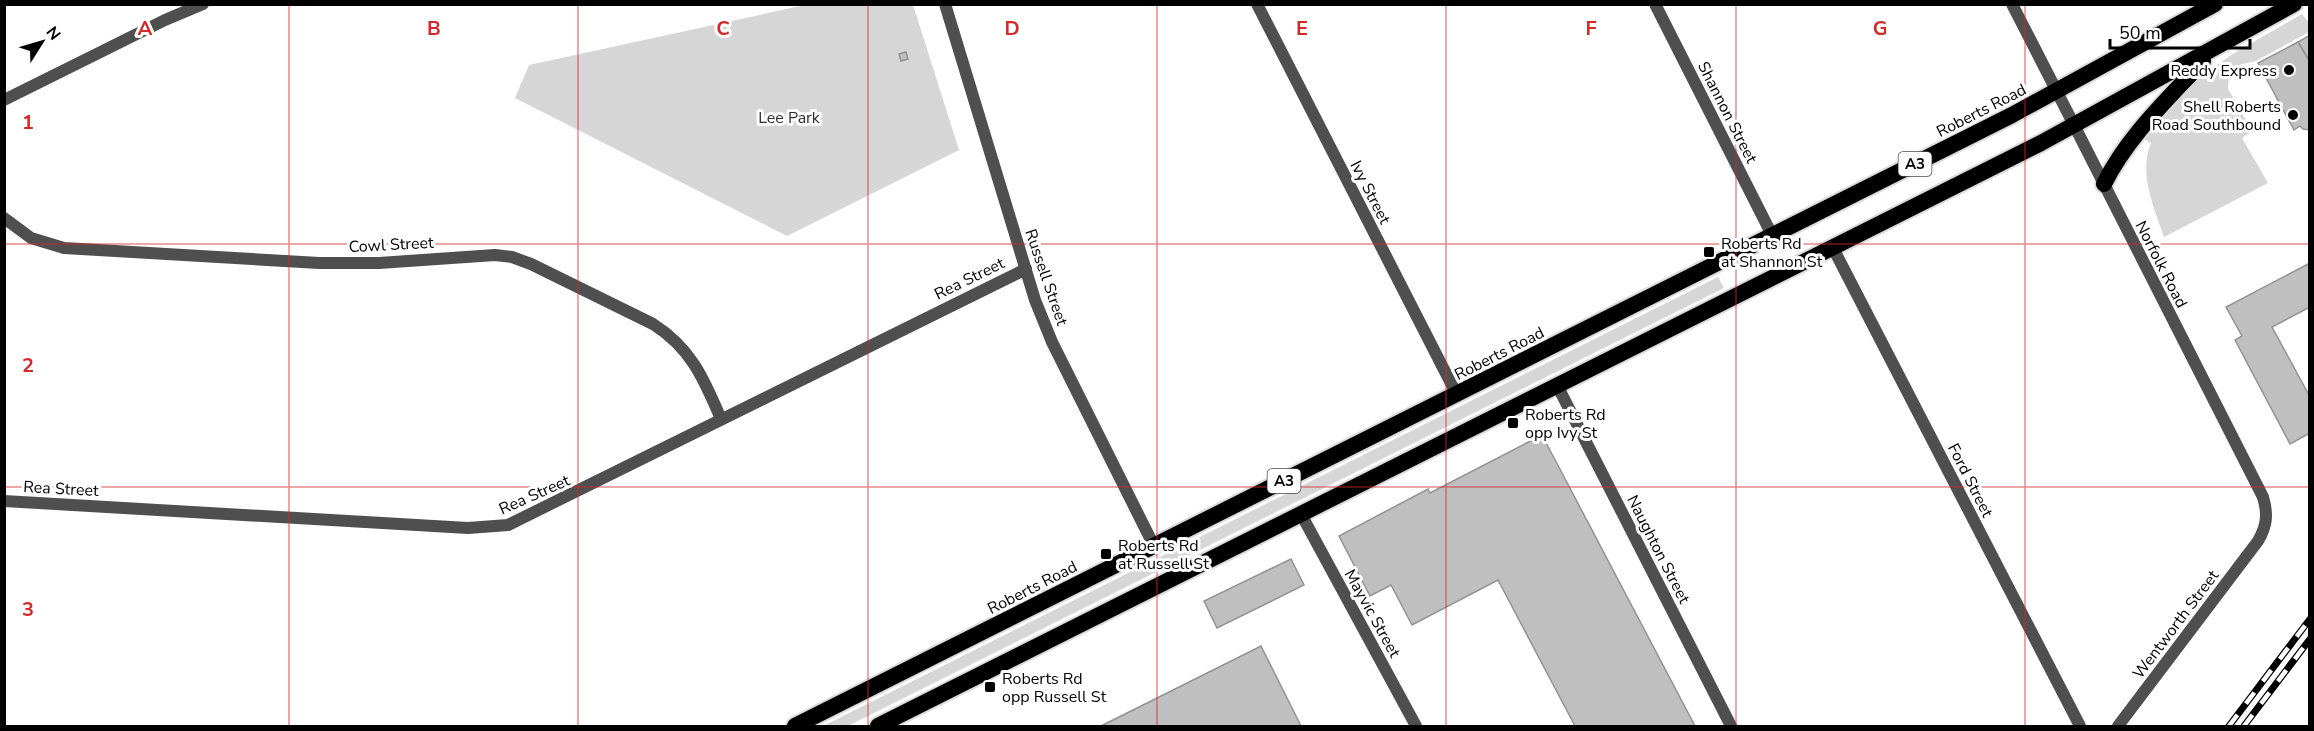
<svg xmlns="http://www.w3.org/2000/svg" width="2314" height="731" font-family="'Nunito Sans',sans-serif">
<rect width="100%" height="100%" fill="#fff"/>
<!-- green -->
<g fill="#d6d6d6">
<polygon points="805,5 913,5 959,150 787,236 515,98 529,65"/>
<path d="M2302,14l7,9v9l-53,29 -17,4 -10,10 -1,14 24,42 -10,7 26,45 -104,54c-10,-31 -26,-62 -13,-94l-10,-6 65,-65 30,-20z"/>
<polygon points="1718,277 1724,288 848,726 823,726"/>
</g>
<!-- building -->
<g fill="#bfbfbf" stroke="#939393" stroke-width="1.5">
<polygon points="2310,35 2310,62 2298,42"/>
<polygon points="2298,42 2310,62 2310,130 2303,129 2300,126 2294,130 2258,63"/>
<polygon points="906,52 908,59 901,61 899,54"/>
<polygon points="2310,263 2310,307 2272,327 2310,397 2310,433 2290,444 2235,340 2242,336 2226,307"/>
<polygon points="1542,435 1695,726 1575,726 1498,580 1412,625 1391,585 1370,596 1339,536 1428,489 1430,493"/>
<polygon points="1291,559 1304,585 1217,628 1204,601"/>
<polygon points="1261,646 1301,726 1101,726"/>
</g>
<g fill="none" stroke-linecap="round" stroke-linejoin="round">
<!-- trunk casing -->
<g stroke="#dbdbdb" stroke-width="20">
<g id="trunk">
<path d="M2104,184c23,-47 64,-85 99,-123"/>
<polyline points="795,726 2012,115 2215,4"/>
<polyline points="878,726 2041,143 2294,4"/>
</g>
</g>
<!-- minor -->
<g stroke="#4f4f4f" stroke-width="12">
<polyline points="945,4 1035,300 1052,342 1154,546"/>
<polyline points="1257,4 1457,395"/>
<polyline points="1655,4 1772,235"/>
<polyline points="4,100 165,20 203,4"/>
<path d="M2074,125l189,372c5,17 4,29 -5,44l-140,185"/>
<path d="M4,218l27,20 33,10 255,15h60l116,-8 17,2 19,7 122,60c38,24 51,55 68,95"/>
<polyline points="1833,248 2080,726"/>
<polyline points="1558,387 1731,726"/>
<polyline points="4,501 468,528 508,525 1026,269"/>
<polyline points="1301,514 1416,726"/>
</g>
<!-- tertiary -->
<polyline stroke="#4f4f4f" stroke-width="12" points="2012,4 2074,125"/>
<!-- trunk -->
<use href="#trunk" stroke="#000" stroke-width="16"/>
<!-- rail casing -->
<g stroke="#000" stroke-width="7">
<g id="rail">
<polyline points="2229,726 2310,619"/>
<polyline points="2244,726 2310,639"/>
</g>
</g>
<!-- rail -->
<use href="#rail" stroke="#fff" stroke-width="4.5" stroke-dasharray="14" stroke-linecap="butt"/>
</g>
<!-- grid -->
<path fill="none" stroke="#d62828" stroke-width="1.5" stroke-opacity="0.55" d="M289,4v722M578,4v722M868,4v722M1157,4v722M1446,4v722M1736,4v722M2025,4v722M4,244h2306M4,487h2306"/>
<!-- markers -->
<g fill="#000" stroke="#fff" stroke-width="2">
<circle cx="2289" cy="70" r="6"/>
<circle cx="2293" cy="115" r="6"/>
<rect x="1703" y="246" width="12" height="12" rx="3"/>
<rect x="1507" y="417" width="12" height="12" rx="3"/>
<rect x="1100" y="548" width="12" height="12" rx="3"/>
<rect x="984" y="681" width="12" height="12" rx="3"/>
</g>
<g text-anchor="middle" stroke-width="6" stroke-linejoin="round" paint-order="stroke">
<!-- shield labels -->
<g fill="#fff" stroke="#4c4c4c" stroke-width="1.5">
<rect x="1898.5" y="152" width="33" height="24" rx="4.5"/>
<rect x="1267.5" y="469" width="33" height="24" rx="4.5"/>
</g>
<g font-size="15" font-weight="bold" fill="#000">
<text x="1915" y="169">A3</text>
<text x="1284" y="486">A3</text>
</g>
<!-- poi labels -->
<g font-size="16" fill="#000" stroke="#fff" text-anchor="start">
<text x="2277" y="76" text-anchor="end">Reddy Express</text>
<text x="2281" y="112" text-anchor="end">Shell Roberts<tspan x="2281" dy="18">Road Southbound</tspan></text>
<text x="1721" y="249">Roberts Rd<tspan x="1721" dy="18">at Shannon St</tspan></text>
<text x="1525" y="420">Roberts Rd<tspan x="1525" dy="18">opp Ivy St</tspan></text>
<text x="1118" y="551">Roberts Rd<tspan x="1118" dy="18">at Russell St</tspan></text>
<text x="1002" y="684">Roberts Rd<tspan x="1002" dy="18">opp Russell St</tspan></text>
</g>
<!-- street labels -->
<g font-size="16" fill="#000" stroke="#fff">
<text transform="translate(1981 110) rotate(-27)" y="6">Roberts Road</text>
<text transform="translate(1728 112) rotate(63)" y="6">Shannon Street</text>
<text transform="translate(1371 192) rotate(63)" y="6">Ivy Street</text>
<text transform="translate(391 244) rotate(-3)" y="6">Cowl Street</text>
<text transform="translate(2162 264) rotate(63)" y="6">Norfolk Road</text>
<text transform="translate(1047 277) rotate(71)" y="6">Russell Street</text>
<text transform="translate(969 278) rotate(-26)" y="6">Rea Street</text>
<text transform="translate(1499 353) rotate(-27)" y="6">Roberts Road</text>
<text transform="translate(1971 480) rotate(63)" y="6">Ford Street</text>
<text transform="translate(61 488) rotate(3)" y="6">Rea Street</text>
<text transform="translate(534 494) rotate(-24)" y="6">Rea Street</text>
<text transform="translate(1659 549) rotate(63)" y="6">Naughton Street</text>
<text transform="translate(1032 587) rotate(-27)" y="6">Roberts Road</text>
<text transform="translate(1373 613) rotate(61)" y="6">Mayvic Street</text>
<text transform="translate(2175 624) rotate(-53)" y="6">Wentworth Street</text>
</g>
<!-- park labels -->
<g font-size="16" fill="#2d2d2d" stroke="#fff">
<text x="789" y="123">Lee Park</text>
</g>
</g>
<g font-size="20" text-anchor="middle" font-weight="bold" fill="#d62828" stroke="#fff" stroke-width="6" stroke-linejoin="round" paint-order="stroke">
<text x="145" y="35">A</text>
<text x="434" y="35">B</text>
<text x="723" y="35">C</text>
<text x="1012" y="35">D</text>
<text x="1302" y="35">E</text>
<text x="1591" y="35">F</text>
<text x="1880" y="35">G</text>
<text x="28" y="129">1</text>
<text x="28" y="372">2</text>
<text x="28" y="616">3</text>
</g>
<!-- border -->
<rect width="2314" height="731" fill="none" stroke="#000000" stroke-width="12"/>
<!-- north arrow -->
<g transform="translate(42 42) rotate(53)" stroke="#ffffff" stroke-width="4.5" paint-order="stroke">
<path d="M0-4.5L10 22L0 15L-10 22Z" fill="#000000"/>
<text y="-9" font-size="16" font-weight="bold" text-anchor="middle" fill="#000000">N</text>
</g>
<!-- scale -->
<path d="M2110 39v9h140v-9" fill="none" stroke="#000000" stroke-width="3"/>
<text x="2119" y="39" font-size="18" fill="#000000" stroke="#ffffff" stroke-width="4.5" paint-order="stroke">50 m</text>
</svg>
